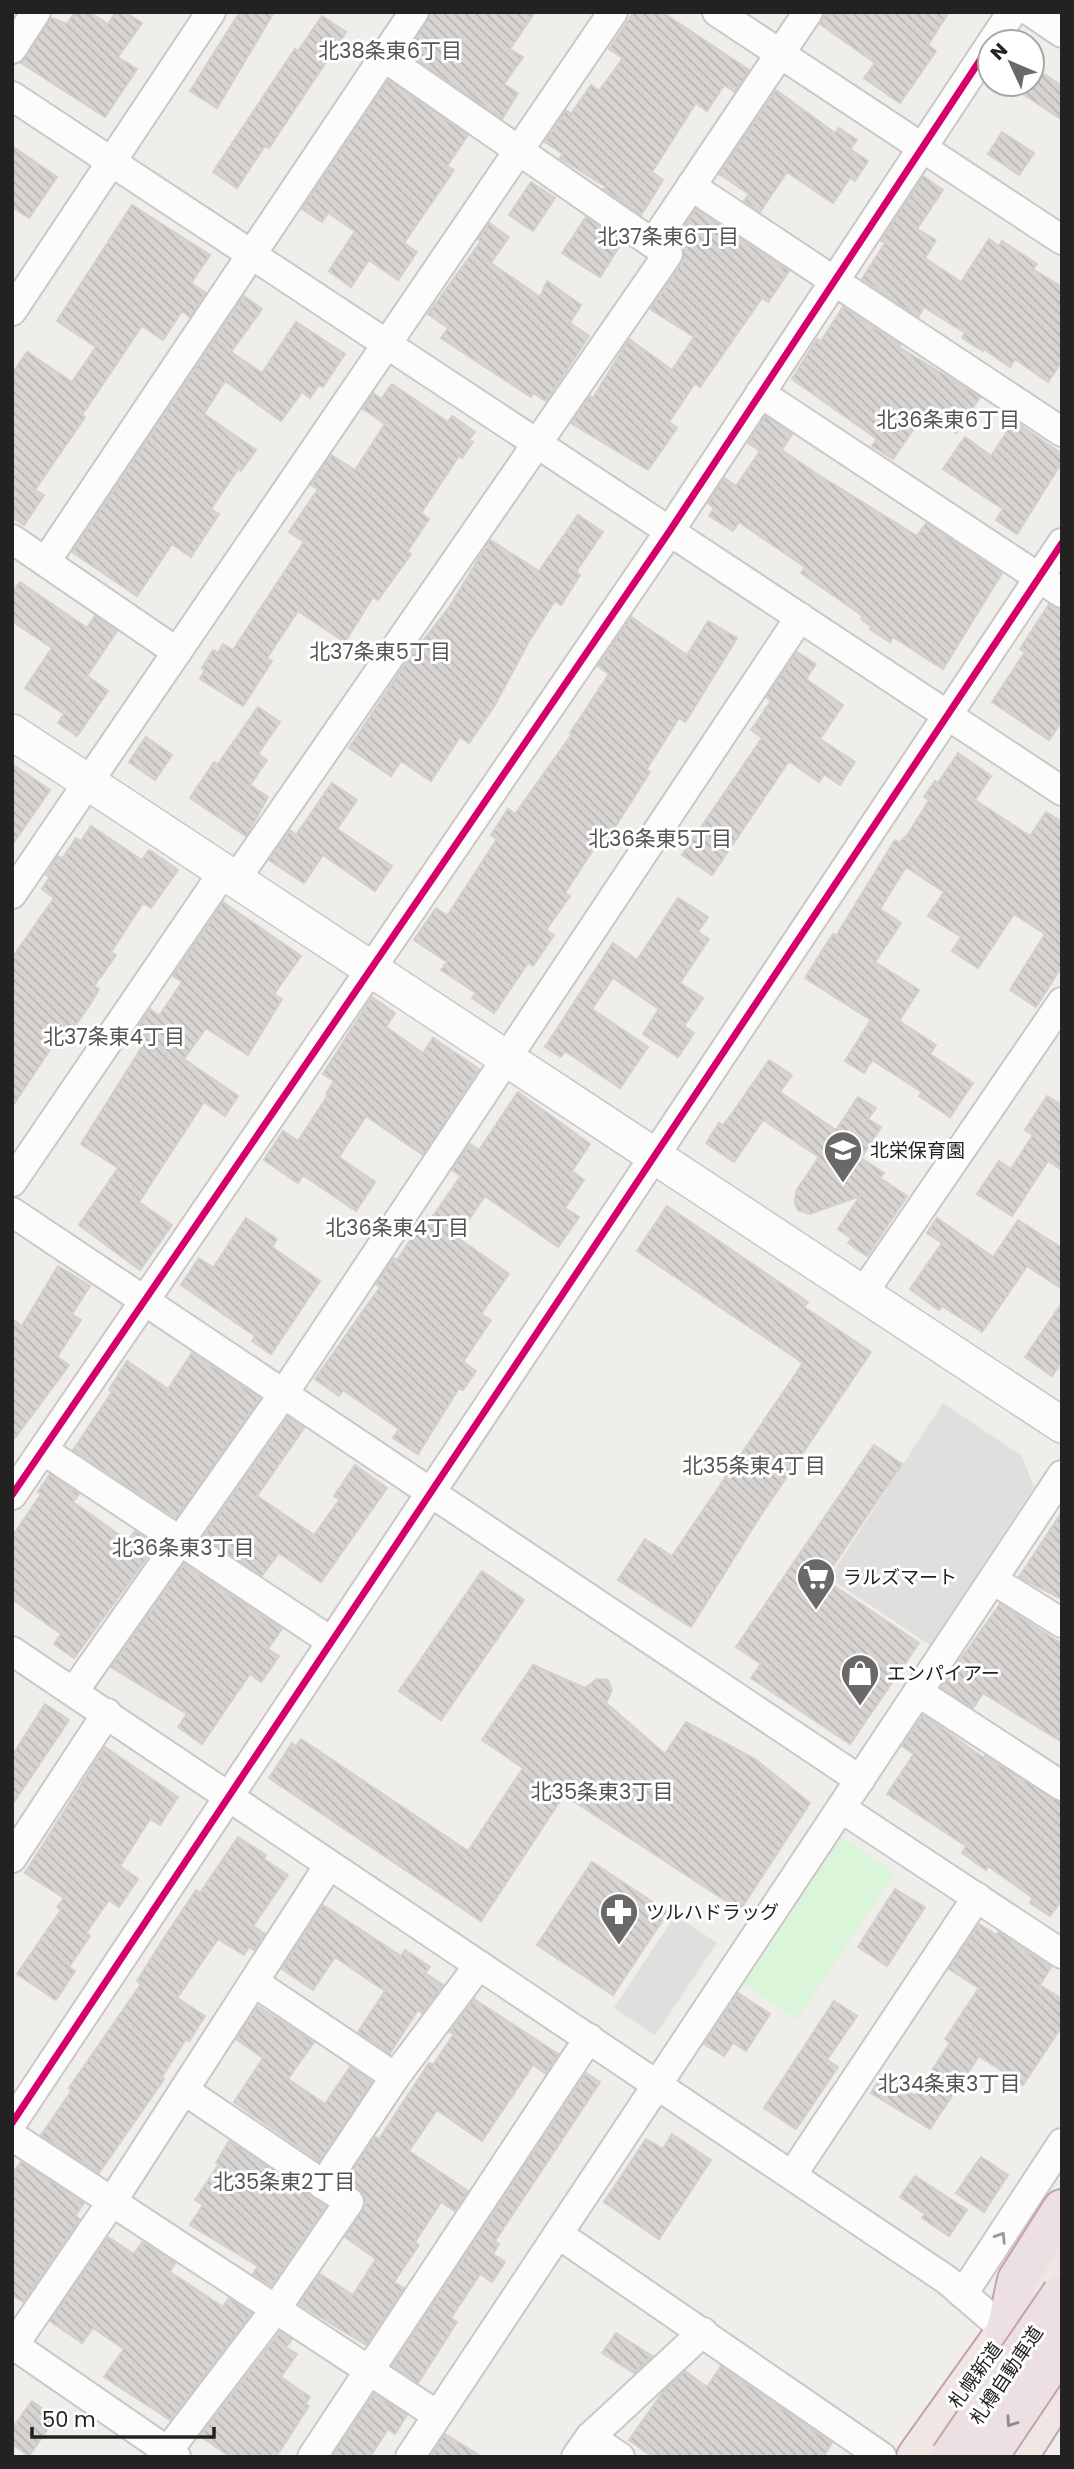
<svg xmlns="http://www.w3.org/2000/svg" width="1074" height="2469" font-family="Poppins,'Noto Sans JP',sans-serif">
<defs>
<pattern id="building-back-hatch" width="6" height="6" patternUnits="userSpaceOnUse" patternTransform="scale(1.75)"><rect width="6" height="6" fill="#d7d4d2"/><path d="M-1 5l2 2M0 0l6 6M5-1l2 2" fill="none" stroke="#b8b6b4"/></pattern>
</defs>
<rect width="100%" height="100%" fill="#f0eeeb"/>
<!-- park -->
<polygon fill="#daf5da" points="839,1834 895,1873 797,2020 739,1981"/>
<!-- parking -->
<g fill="#e0dfde">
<polygon points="943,1403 1022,1456 1034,1487 930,1645 829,1578"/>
<polygon points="675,1915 717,1943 655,2035 614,2008"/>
</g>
<!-- building -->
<g fill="url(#building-back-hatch)" stroke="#d3d0cc" stroke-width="2">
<polygon points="75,12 89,12 108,24 116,12 125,12 142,23 118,57 137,69 105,117 21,63 51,18 67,24"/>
<polygon points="240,12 274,12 217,108 190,91"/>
<polygon points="431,12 535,12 510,49 523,57 504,84 518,93 502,119 407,53"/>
<polygon points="634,12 662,12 749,70 735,92 724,85 707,111 696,103 652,172 663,180 641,215 604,189 606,187 560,158 563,154 545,142 566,110 571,114 591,85 599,91 623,58 609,49"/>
<polygon points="825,12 949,12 928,45 936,51 900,103 864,78 875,63 820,24"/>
<polygon points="322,16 346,32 269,148 265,146 237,188 213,172 295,49 298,51"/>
<polygon points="1032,66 1062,86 1062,120 1008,84 1032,84"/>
<polygon points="388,80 468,135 447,166 454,170 404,243 417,252 398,280 369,260 351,287 329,271 355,231 328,213 322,222 302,209"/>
<polygon points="776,90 835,133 839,128 857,140 850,149 868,161 855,181 850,178 833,203 787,172 760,212 744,201 749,194 719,174"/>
<polygon points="1002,132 1034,153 1019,175 988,154"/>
<polygon points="12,146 57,177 29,218 12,207"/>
<polygon points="923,176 943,190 917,229 936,240 925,258 961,282 989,239 999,246 1002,241 1037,264 1033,269 1062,287 1062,361 1048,382 1015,359 1010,367 984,349 983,351 962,338 965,333 924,307 918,317 862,279 885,243 881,241"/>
<polygon points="531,182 555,198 533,231 509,215"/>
<polygon points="132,205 210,255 191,283 206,293 190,317 182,311 163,340 142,326 82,415 85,417 35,490 44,495 24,525 12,517 12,374 27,352 72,382 96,347 57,321"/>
<polygon points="696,209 789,271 768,302 762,298 700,387 695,383 669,422 677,428 648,470 571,423 590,396 593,398 629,339 672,370 694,337 650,309 682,263 683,248 676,239"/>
<polygon points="586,217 622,242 600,277 562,253"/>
<polygon points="489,223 509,237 491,263 540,297 547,281 581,305 570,323 589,336 546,401 533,393 531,397 441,338 448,328 428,314 481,241 478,239"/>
<polygon points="244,296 262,309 231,352 262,373 296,322 345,354 323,387 319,385 310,398 302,392 281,421 225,381 204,414 256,450 241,471 238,469 211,509 219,514 191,557 172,544 137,596 72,552"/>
<polygon points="843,307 900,345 899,347 980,397 956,433 925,413 893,459 872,446 877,439 792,379 817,339 821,341"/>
<polygon points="392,384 448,422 452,416 475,432 469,439 473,442 462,458 459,456 421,513 429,519 407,552 411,554 378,600 373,597 345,642 298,611 267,658 272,661 243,706 200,679 205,670 202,668 213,650 218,653 223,644 233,650 304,542 289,532 318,489 311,485 331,455 355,470 385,424 363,409 373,393 381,399"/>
<polygon points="765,416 792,434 782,450 817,474 917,536 926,523 1002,573 943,669 893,637 890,642 870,629 872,627 861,619 863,616 801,573 805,567 739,522 733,531 709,516 714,508 708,503 724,478 736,486 760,451 748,443"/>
<polygon points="1014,421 1062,454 1062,462 1017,534 996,520 1003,509 943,469 965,437 991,456"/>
<polygon points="578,515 603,532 576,572 580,575 561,605 555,601 529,641 495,705 469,743 460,737 431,781 401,761 391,776 349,748 408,660 450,606 490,540 539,571"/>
<polygon points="20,582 87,628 95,616 117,631 87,676 108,691 77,736 58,723 64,714 25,688 52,648 12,621 12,593"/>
<polygon points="1049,604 1062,610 1062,721 1049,740 992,702 1025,652 1020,649"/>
<polygon points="631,617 687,655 708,621 737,638 691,713 685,722 679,718 646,770 650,772 605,843 600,839 565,893 570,896 546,930 554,935 533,966 528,963 494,1013 472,998 476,993 441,970 447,962 414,940 436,908 447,916 497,839 491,835 508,809 515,814 572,734 570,733 609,674 598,666"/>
<polygon points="797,652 816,664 806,679 843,705 820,739 855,762 840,785 824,774 819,782 789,761 712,875 682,855 762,738 751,730 771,701 766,697"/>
<polygon points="258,707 280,722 258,754 267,760 250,785 268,797 246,836 190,798 214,762 218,764"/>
<polygon points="146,737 172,755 155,780 129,762"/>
<polygon points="958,753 991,776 975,800 1030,836 1046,812 1062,822 1062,966 1036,1007 1010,990 1045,934 1014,914 978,968 952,951 961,937 928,916 944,892 906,867 880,909 901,923 875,962 919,990 899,1021 936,1045 930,1054 973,1083 950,1117 919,1096 922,1092 872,1060 864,1073 845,1061 871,1020 805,978 833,934 836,936 895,840 899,843 908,834 929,800 924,797 935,781 938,783"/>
<polygon points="12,764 50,790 12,845"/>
<polygon points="332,783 357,800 337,829 392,866 375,891 323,855 304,883 269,860 290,830 296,835"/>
<polygon points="91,826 142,860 149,850 178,870 151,908 143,903 111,952 116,955 94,986 99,989 91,1003 63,1043 57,1039 12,1107 12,958 54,898 42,889 50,877 46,875 58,856 62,859 76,838 81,841"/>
<polygon points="678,898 708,917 698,932 709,939 680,983 703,998 684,1026 694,1033 678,1057 643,1034 659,1009 613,978 592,1009 648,1047 620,1088 565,1051 561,1057 545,1047 613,943 637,960"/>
<polygon points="223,902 301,956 274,994 282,999 248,1055 206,1028 184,1059 238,1096 225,1116 204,1102 139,1202 172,1225 140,1270 79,1225 118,1168 81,1144 145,1042 133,1034 150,1009 159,1016 182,982 173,976"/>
<polygon points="372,997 395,1013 386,1027 423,1053 433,1038 479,1069 423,1155 366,1116 339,1157 375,1182 356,1211 303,1175 298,1183 264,1160 283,1131 298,1141 328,1095 326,1094 334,1081 323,1074"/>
<polygon points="769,1060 792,1075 780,1092 836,1130 858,1097 876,1108 868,1119 881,1127 861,1158 884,1173 880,1178 907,1196 867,1256 848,1243 851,1238 838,1229 860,1196 810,1214 798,1210 795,1204 796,1191 819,1157 763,1120 734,1162 706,1143 719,1123 723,1125 731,1115"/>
<polygon points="518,1092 590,1144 572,1171 584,1180 565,1208 579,1217 558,1247 485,1196 457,1237 509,1274 481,1314 491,1320 463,1362 476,1371 463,1390 459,1388 418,1454 393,1438 399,1429 343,1390 339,1396 315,1379 380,1287 376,1284 394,1258 397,1260 427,1216 431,1219 461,1176 452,1170 470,1144 479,1150"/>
<polygon points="1047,1096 1062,1105 1062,1170 1048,1161 1012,1216 977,1194 999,1161 1011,1169 1033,1135 1025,1130"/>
<polygon points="667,1206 808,1302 804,1307 871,1352 759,1518 691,1627 618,1580 645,1539 672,1556 803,1363 637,1251"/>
<polygon points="246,1218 277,1239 272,1247 320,1281 271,1354 252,1341 255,1336 181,1285 199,1258 213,1268"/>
<polygon points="937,1218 993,1257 1018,1220 1062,1248 1062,1289 1027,1266 982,1332 942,1306 939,1310 910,1289 942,1243 927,1233"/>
<polygon points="58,1266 90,1286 72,1314 81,1320 57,1357 69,1365 12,1442 12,1319 22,1326"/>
<polygon points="1062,1303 1062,1361 1052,1376 1025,1357"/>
<polygon points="192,1353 260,1398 176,1518 73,1450 112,1392 109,1390 127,1361 168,1389"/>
<polygon points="288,1417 304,1428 257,1496 314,1535 340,1499 334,1496 355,1465 387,1488 321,1582 279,1553 262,1576 203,1537"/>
<polygon points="874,1445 902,1464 824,1579 919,1643 850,1744 751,1678 761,1664 736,1647"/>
<polygon points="50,1474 79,1494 73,1502 128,1541 135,1531 156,1545 74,1658 54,1644 61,1634 12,1599 12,1537 41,1494 38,1492"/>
<polygon points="1062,1512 1062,1599 1019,1577"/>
<polygon points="184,1564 282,1629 268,1649 279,1656 261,1682 250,1674 202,1744 178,1727 187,1714 111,1667"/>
<polygon points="482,1571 524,1600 441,1720 399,1691"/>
<polygon points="1000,1604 1062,1644 1062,1742 983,1693 973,1708 941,1687"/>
<polygon points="533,1665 585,1688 597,1679 608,1680 612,1690 606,1703 665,1754 686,1722 755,1759 810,1803 740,1910 564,1795 481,1921 269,1778 292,1743 296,1746 301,1739 468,1851 523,1768 482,1740"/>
<polygon points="45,1704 69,1720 12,1805 12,1756"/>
<polygon points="923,1715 984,1758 985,1756 1062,1803 1062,1900 1050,1916 1030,1903 1033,1898 988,1866 986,1870 962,1853 966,1846 887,1794 914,1754 902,1746"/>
<polygon points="105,1747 178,1797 160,1825 150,1819 120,1866 138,1879 119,1907 109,1900 86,1933 90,1936 69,1967 75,1971 56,2000 17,1974 61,1910 57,1907 64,1898 25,1873"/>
<polygon points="238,1837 266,1855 264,1859 288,1875 253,1926 265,1934 254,1950 249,1947 244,1955 218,1939 177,1998 205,2016 189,2041 186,2039 162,2077 164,2079 99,2173 41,2135 72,2090 69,2088 141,1984 137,1981 164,1938 196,1890 200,1893"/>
<polygon points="592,1862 668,1912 613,1995 537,1945"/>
<polygon points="895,1889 925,1907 887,1966 858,1947"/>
<polygon points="323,1905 401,1956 405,1950 430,1967 425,1973 443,1985 422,2013 418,2010 390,2053 358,2032 385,1991 335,1957 313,1990 282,1969"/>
<polygon points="979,1924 996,1935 998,1932 1051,1967 1040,1985 1062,1999 1062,2026 1023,2085 979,2056 930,2129 871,2093 883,2074 915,2096 950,2043 945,2039 979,1988 949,1969"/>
<polygon points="738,1993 770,2014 746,2051 733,2043 724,2056 704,2044"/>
<polygon points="474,1999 558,2054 546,2074 533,2065 482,2141 437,2110 409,2151 468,2191 455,2211 441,2202 415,2242 419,2245 394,2282 404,2288 366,2345 299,2304 320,2274 353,2295 376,2259 345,2237 366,2203 364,2194 346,2180 375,2137 379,2139 429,2063 433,2065 454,2034 450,2032"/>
<polygon points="834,2001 857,2016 827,2060 838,2067 796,2129 764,2108"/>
<polygon points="258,2006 314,2042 288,2079 325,2104 350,2067 372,2082 319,2161 234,2102 263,2058 236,2039"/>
<polygon points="586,2073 600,2082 495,2241 499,2244 493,2254 505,2262 492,2282 480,2274 451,2318 457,2322 418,2383 392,2366"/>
<polygon points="672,2134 711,2160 659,2239 604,2202 646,2139 663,2149"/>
<polygon points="229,2141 326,2206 271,2286 253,2274 258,2266 190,2225 203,2205 195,2200 219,2164 216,2163"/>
<polygon points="981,2157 1008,2175 984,2212 956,2193"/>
<polygon points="21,2162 84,2203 75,2216 80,2219 23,2302 12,2295 12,2174"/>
<polygon points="915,2176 967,2210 949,2236 922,2218 925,2214 900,2197"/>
<polygon points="108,2237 134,2254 142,2242 175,2263 170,2272 223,2307 229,2298 252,2313 170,2420 104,2377 124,2349 93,2328 82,2343 50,2321"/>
<polygon points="280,2332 292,2339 286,2347 297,2354 281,2377 310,2397 305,2404 309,2406 276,2457 231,2457 200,2436"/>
<polygon points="616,2333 652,2356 634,2373 602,2353"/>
<polygon points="721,2366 832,2443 823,2457 653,2457 629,2440 663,2392 685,2371 707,2387"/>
<polygon points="374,2393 407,2415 395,2434 388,2429 370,2457 332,2457"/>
<polygon points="32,2401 55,2418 29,2456 12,2444 12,2429"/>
<polygon points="445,2434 482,2457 430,2457"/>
</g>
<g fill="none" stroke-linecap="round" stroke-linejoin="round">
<!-- minor casing -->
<g stroke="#c9c8c7" stroke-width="32">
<g id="minor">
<polyline points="717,12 1062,240"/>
<polyline points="1031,12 1062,33"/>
<polyline points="992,42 1012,12"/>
<polyline points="12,49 36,12"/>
<polyline points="12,96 1062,791"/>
<polyline points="691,186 1062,432"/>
<polyline points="653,243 808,12"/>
<polyline points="12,311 211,12"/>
<polyline points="760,393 1062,593"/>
<polyline points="12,539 177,652"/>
<polyline points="46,561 414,12"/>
<polyline points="236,879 668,254 384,57"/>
<polyline points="12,894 613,12"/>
<polyline points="12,1182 224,871"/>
<polyline points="12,1212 860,1780"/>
<polyline points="863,1293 1062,1002"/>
<polyline points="43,1450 329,1640"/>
<polyline points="12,1495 669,532 990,45"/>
<polyline points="993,1580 1062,1623"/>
<polyline points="12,1651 947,2280 1006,2331"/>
<polyline points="74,1691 282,1396 800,617"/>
<polyline points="918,1692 1062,1786"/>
<polyline points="841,1808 1062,1954"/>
<polyline points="12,1858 107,1713"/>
<polyline points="254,1982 395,2077"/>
<path d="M12,2123c348,-528 703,-1051 1050,-1580"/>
<polyline points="12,2136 437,2415"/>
<polyline points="792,2175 977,1897"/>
<polyline points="323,2185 395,2077 479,1965"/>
<polyline points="558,2234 882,2457"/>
<polyline points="963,2294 1062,2143"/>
<polyline points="12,2344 176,2457"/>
<polyline points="12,2348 111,2203 329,1865"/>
<polyline points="590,2437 620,2457"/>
<polyline points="163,2457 275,2310 349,2202 184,2090"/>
<polyline points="312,2457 589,2038"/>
<polyline points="410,2457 1062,1475"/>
<polyline points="576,2457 590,2437 703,2332"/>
</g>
</g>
<!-- tertiary casing -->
<g stroke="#c9c8c7" stroke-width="38">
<polyline id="tertiary" points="12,732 1062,1425"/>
</g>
<!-- trunk casing -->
<g stroke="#c5a2ac" stroke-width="42">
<g id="trunk">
<polyline points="916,2457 1006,2331 1062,2263"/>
<polyline points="1018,2457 1062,2388"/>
</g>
</g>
<!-- motorway casing -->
<g stroke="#c5a2ac" stroke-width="42">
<polyline id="motorway" points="1006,2331 1017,2280 1062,2209"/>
</g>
<!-- minor -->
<use href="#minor" stroke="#fdfcfc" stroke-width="28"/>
<!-- tertiary -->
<use href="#tertiary" stroke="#fdfcfc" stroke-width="35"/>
<!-- trunk -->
<use href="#trunk" stroke="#f0e6e4" stroke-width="38"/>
<!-- motorway -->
<use href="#motorway" stroke="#ece0e2" stroke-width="38"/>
<!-- motorway-bridge casing -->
<g stroke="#c5a2ac" stroke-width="42" stroke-linecap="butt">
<g id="motorway-bridge">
<polyline points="950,2457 1062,2293"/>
<polyline points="988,2457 1062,2347"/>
</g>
</g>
<!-- motorway-bridge -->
<use href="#motorway-bridge" stroke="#ece0e2" stroke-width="38"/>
<!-- cycleway casing -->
<g stroke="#fff" stroke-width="11">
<g id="cycleway">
<polyline points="12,1495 669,532 990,45"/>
<path d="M12,2123c348,-528 703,-1051 1050,-1580"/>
</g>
</g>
<!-- cycleway -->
<use href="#cycleway" stroke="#d6006c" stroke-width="7"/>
</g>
<!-- one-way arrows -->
<defs><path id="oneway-chevron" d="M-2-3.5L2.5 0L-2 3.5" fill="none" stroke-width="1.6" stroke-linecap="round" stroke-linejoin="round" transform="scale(1.75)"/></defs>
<use stroke="#9a9a9a" href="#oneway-chevron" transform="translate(1001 2237) rotate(-57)"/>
<use stroke="#918a8c" href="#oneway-chevron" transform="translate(1011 2422) rotate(124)"/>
<!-- icons -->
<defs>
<g id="school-pin" transform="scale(2.0125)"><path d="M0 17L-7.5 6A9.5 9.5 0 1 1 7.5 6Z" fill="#6a6968" stroke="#fff"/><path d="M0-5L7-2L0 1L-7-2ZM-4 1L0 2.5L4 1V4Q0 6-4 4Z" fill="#fff"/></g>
<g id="supermarket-pin" transform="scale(2.0125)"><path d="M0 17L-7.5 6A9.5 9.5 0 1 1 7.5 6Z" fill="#6a6968" stroke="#fff"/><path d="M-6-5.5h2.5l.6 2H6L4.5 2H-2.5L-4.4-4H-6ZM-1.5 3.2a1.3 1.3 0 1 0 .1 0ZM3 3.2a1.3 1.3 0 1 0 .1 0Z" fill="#fff"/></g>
<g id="shop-pin" transform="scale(2.0125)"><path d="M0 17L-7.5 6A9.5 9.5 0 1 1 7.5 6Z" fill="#6a6968" stroke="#fff"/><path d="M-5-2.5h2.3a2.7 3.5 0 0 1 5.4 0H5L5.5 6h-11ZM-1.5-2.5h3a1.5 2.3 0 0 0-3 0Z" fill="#fff"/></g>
<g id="pharmacy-pin" transform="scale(2.0125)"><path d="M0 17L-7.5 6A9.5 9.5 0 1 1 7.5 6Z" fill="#6a6968" stroke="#fff"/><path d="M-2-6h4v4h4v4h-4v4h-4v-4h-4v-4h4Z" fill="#fff"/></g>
</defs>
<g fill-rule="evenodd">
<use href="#school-pin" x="843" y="1150"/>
<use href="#supermarket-pin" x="816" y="1577"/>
<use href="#shop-pin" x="860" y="1673"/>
<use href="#pharmacy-pin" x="619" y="1912"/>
</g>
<g text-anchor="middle" stroke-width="6" stroke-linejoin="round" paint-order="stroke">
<!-- poi labels -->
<g font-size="19" fill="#222" stroke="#fff" text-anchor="start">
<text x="870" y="1157">北栄保育園</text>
<text x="843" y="1584">ラルズマート</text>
<text x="887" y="1680">エンパイアー</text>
<text x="646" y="1919">ツルハドラッグ</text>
</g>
<!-- street labels -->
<g font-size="19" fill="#222" stroke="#fff">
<text transform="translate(975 2375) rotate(-54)" y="7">札幌新道</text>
<text transform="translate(1006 2375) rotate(-56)" y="7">札樽自動車道</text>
</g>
<!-- neighbourhood labels -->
<g font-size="21" fill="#555" stroke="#fff">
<text x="390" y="58">北38条東6丁目</text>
<text x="668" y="244">北37条東6丁目</text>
<text x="948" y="427">北36条東6丁目</text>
<text x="380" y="659">北37条東5丁目</text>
<text x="660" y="846">北36条東5丁目</text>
<text x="114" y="1044">北37条東4丁目</text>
<text x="397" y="1235">北36条東4丁目</text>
<text x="754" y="1473">北35条東4丁目</text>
<text x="183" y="1555">北36条東3丁目</text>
<text x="602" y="1799">北35条東3丁目</text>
<text x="949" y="2091">北34条東3丁目</text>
<text x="284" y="2189">北35条東2丁目</text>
</g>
</g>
<!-- border -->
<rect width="1074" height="2469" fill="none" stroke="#222222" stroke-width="28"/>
<!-- north arrow -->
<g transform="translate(1011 63) rotate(314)"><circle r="33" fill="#ffffff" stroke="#a7a7a7" stroke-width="2"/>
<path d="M0-5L12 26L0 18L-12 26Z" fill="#6a6968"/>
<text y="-10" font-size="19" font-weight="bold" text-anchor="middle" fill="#222222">N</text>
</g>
<!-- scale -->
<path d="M32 2427v10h182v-10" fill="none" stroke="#222222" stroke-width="3.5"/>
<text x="42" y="2427" font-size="21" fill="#222222" stroke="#ffffff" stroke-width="5" paint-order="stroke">50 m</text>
</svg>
